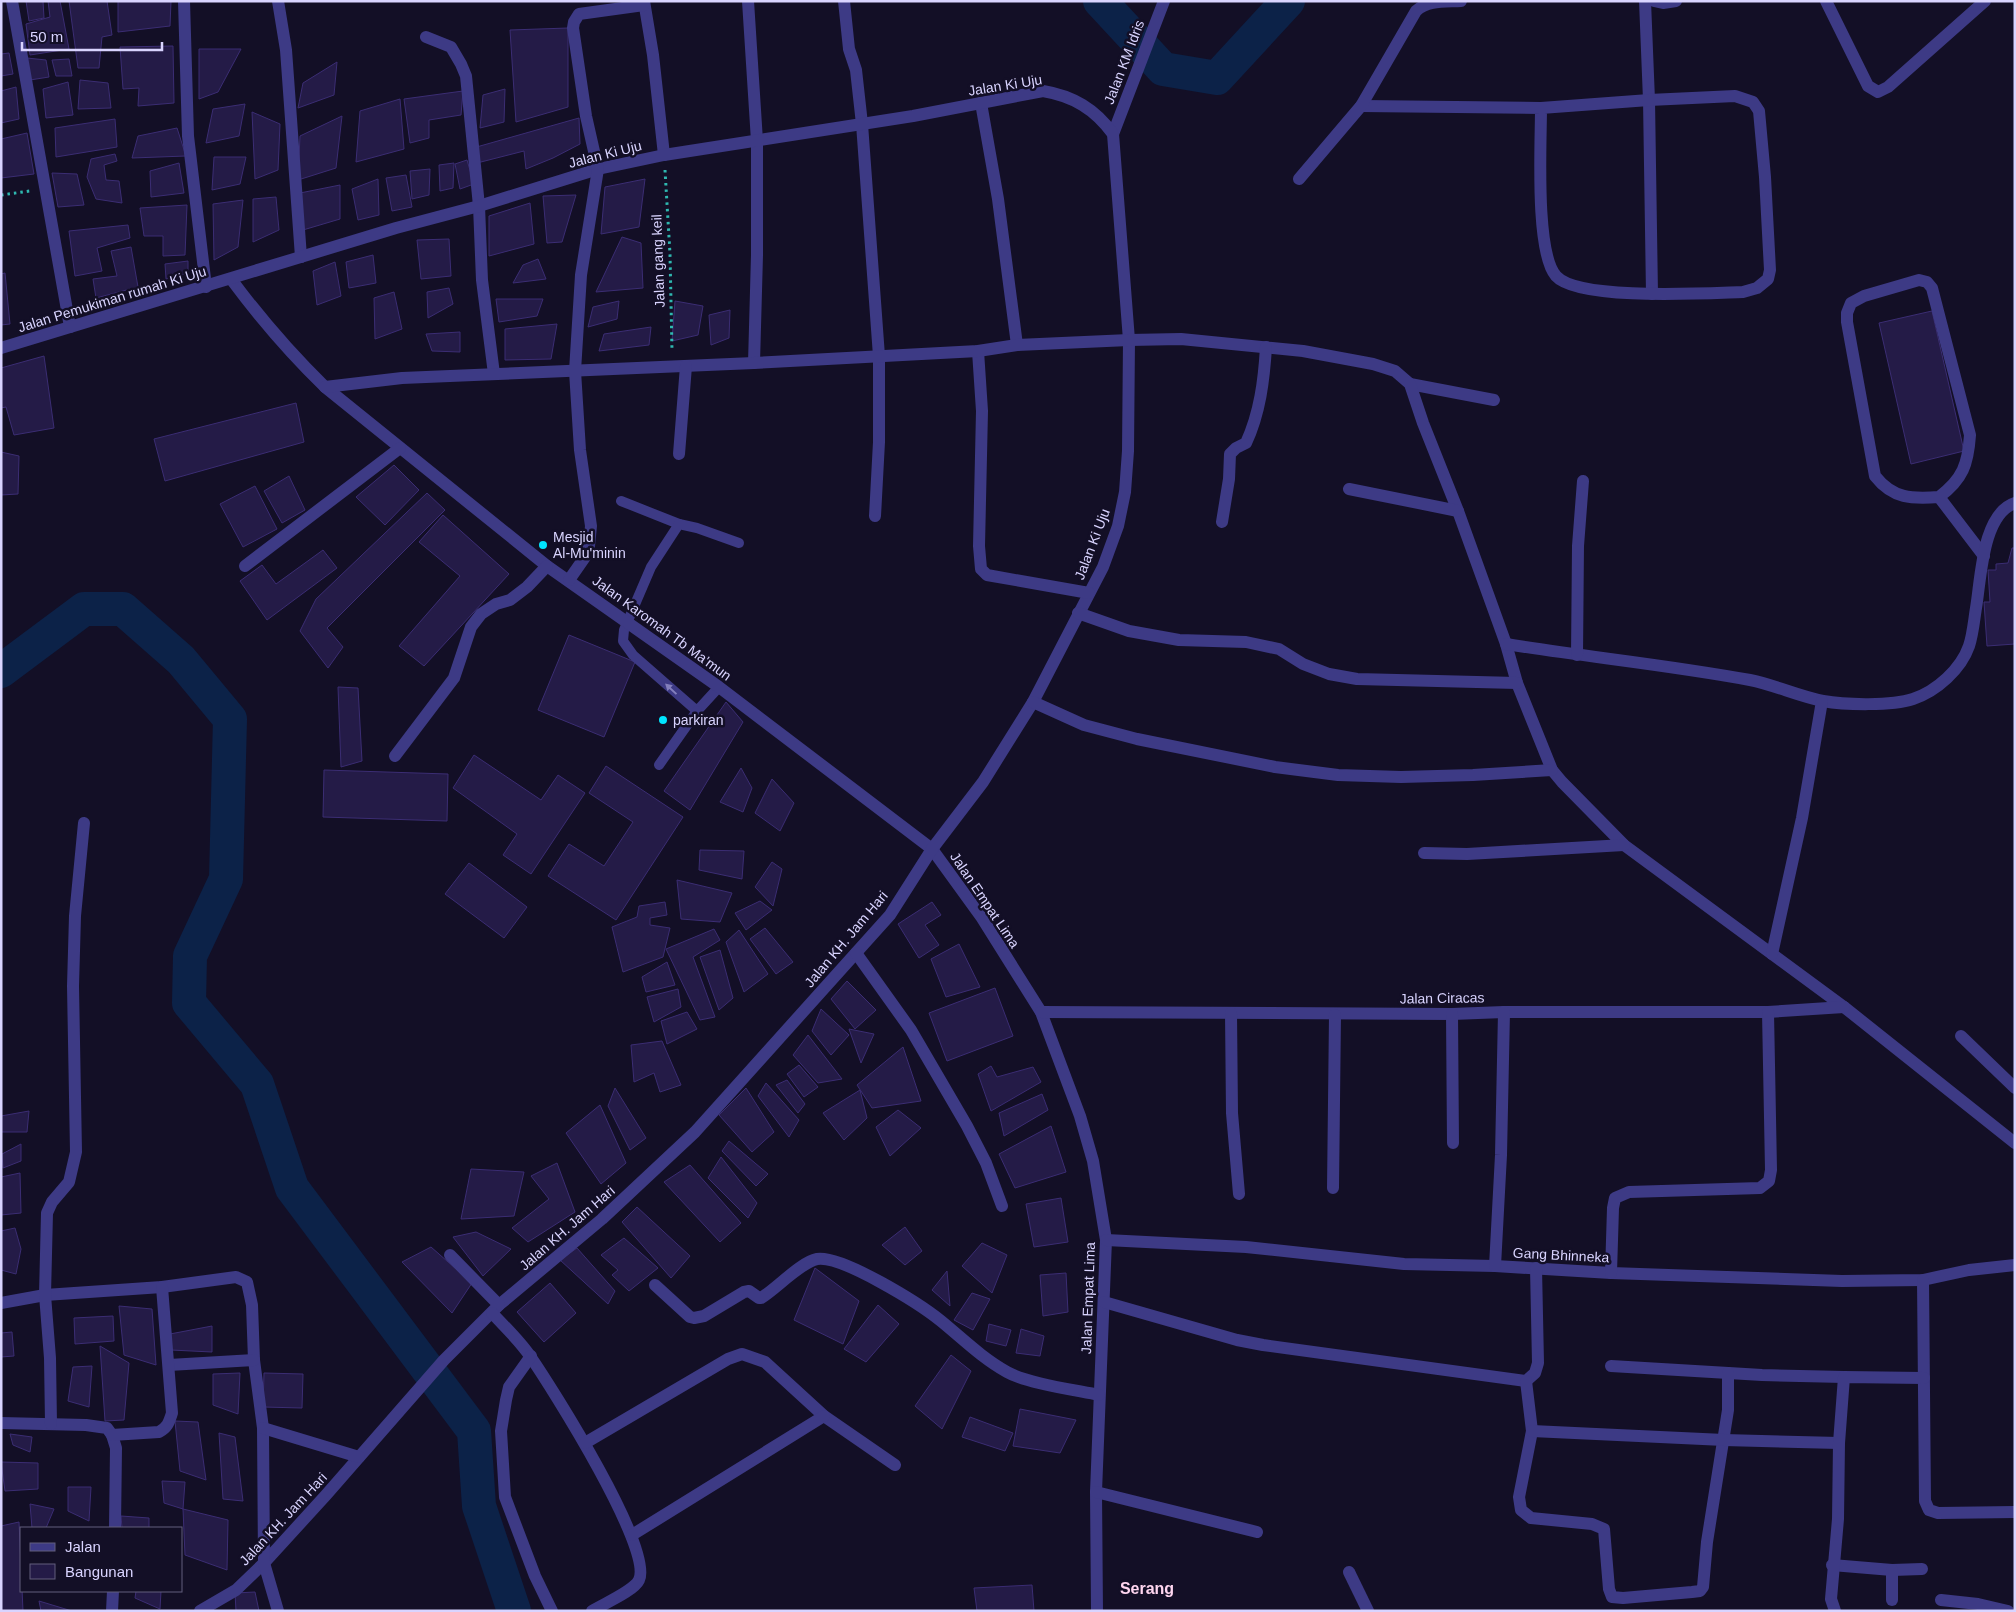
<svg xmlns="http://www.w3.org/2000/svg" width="2016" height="1612" font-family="Arial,sans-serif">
<rect width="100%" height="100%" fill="#130f26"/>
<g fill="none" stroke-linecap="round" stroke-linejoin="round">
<!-- river -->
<g stroke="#0c2248" stroke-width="34">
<polyline points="1100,1 1163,69 1217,78 1288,1"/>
<polyline points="1,671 84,609 123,609 181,660 230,719 226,879 190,956 189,1003 257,1084 292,1188 474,1431 479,1506 514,1611"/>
</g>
</g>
<!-- building -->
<g fill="#241b47" stroke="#3b2d73">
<polygon points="26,1 43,1 44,18 29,21"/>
<polygon points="48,1 60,1 69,49 30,55 26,24 50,17"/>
<polygon points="69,1 107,1 112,35 102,37 99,68 78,68"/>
<polygon points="118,1 171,1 170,26 118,32"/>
<polygon points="568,28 568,107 516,122 510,30"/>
<polygon points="173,46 174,103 138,106 139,88 123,89 120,47"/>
<polygon points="199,49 241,49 218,92 199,99"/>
<polygon points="9,53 13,74 1,76 1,54"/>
<polygon points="27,58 46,60 49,77 30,80"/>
<polygon points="69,59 72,76 56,76 52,60"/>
<polygon points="337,62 334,95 298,108 303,83"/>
<polygon points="80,80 108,83 111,108 78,109"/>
<polygon points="68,82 73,115 46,118 43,89"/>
<polygon points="16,87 19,119 1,123 1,91"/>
<polygon points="505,89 504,122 480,128 483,95"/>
<polygon points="463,91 461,115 429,120 429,138 410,143 404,99"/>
<polygon points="400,99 404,149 356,162 360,111"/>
<polygon points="245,104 239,136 206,143 213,109"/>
<polygon points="252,112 280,124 278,170 255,179"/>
<polygon points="342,116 336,168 298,180 300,136"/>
<polygon points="579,118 580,144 553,158 526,169 524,151 477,163 473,148"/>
<polygon points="115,119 117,147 56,157 55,128"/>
<polygon points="177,128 186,156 132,158 138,136"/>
<polygon points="27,133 34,174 1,178 1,139"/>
<polygon points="115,154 117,161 104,165 106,180 119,181 122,203 96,199 87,177 91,159"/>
<polygon points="214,157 246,157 240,184 212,190"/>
<polygon points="467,160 474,184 460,189 455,164"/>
<polygon points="179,163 184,193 151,197 150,171"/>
<polygon points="454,163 453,188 440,191 439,165"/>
<polygon points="430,169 429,195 412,199 410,171"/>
<polygon points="52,173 77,174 84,205 58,207"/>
<polygon points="406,175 412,207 392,211 386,178"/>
<polygon points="378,179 379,215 358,220 352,189"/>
<polygon points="645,179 639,227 601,234 605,187"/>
<polygon points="340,185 340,219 303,230 300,193"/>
<polygon points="576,195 562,242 547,243 543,196"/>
<polygon points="276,197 279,230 253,242 253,199"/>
<polygon points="243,200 238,247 214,260 213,204"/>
<polygon points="530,203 534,244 489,256 489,216"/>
<polygon points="187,205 185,255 163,256 163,236 144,236 140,208"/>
<polygon points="128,225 130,238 97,248 102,271 75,276 69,231"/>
<polygon points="622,237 641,243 643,288 596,292"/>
<polygon points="449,239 451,276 421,279 417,240"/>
<polygon points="131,247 138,287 96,298 93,279 117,276 111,251"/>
<polygon points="373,255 376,283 349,288 346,262"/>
<polygon points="538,259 546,279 513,283 523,265"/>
<polygon points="188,261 188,273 166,279 165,264"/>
<polygon points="335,262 341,296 317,305 313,271"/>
<polygon points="5,273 10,324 1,325 1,274"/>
<polygon points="449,288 453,304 428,318 427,292"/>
<polygon points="394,292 402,329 375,339 374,298"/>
<polygon points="496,299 543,299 537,316 499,322"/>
<polygon points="619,301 617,319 588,327 593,307"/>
<polygon points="675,301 703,306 698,335 672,341"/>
<polygon points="730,310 729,338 711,345 709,315"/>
<polygon points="1932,311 1964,451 1911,464 1879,323"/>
<polygon points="557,324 551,359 505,360 505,329"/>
<polygon points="651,327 649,345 599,351 604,334"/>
<polygon points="460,332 460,352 432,351 426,334"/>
<polygon points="44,356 54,428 14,435 6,407 1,408 1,368"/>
<polygon points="296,403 304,442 165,481 154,439"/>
<polygon points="1,452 19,456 18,494 1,495"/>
<polygon points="394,465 419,490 385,525 356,497"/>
<polygon points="289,476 305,510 282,523 264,491"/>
<polygon points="255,486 277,529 243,547 220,504"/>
<polygon points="427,493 445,510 327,628 343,647 328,668 300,631 316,599"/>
<polygon points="443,515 509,574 424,666 399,646 460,576 419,542"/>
<polygon points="2012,548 2015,548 2015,644 1987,646 1984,602 1990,602 1988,570 1996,570 1996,564 2008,563"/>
<polygon points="323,550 337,568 267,620 240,581 262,565 276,584"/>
<polygon points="569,635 635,662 604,737 538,710"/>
<polygon points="338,687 358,688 362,761 341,767"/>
<polygon points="726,702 743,722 690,810 664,791"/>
<polygon points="474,755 541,800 558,775 585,793 531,874 503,855 517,834 453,788"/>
<polygon points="606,766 683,817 616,920 548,876 569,844 604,866 633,822 589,793"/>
<polygon points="741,768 752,788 743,812 720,802"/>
<polygon points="324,770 448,774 447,821 323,817"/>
<polygon points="772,779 794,803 780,831 755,813"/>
<polygon points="700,850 744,851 742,879 699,870"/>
<polygon points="772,862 782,869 773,906 755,887"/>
<polygon points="469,863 527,907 504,938 445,894"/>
<polygon points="677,880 732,893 720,922 681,919"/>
<polygon points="760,901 772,910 746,930 735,913"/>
<polygon points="665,902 667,915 650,918 650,925 670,928 663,957 623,972 612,927 637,917 639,906"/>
<polygon points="932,902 941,915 925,925 939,945 919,958 898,924"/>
<polygon points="765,928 793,962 776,974 750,939"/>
<polygon points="714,929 720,940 693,957 715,1017 700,1020 666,949"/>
<polygon points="739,930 768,974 744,992 726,942"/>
<polygon points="959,944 980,987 946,997 931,959"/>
<polygon points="720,950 733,998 719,1010 700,957"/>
<polygon points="667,962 675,985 646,992 642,977"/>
<polygon points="847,981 876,1010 855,1029 831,999"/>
<polygon points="995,988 1013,1036 947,1061 929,1013"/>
<polygon points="678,989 681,1007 654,1022 647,997"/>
<polygon points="821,1009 849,1035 831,1055 812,1031"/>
<polygon points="687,1012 697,1029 667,1044 661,1021"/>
<polygon points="849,1029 874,1034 861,1063"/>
<polygon points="808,1035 842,1079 818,1083 793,1055"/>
<polygon points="662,1041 681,1085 660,1092 654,1073 634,1082 631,1045"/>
<polygon points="903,1047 921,1101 872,1108 857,1085"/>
<polygon points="799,1065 818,1087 804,1097 787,1074"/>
<polygon points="991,1066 997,1077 1033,1067 1041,1082 991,1111 978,1074"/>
<polygon points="787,1080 805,1104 798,1113 776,1085"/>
<polygon points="766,1083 799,1120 789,1137 758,1096"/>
<polygon points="615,1088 646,1138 630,1150 608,1106"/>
<polygon points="746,1088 774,1132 752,1152 719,1115"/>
<polygon points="860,1090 867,1118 844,1140 823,1113"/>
<polygon points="1042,1094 1048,1110 1004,1136 999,1113"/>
<polygon points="600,1105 626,1163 601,1184 566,1133"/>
<polygon points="898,1110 921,1128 890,1156 876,1127"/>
<polygon points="29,1111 27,1132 1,1132 1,1116"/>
<polygon points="1051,1126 1066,1172 1015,1188 999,1154"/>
<polygon points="729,1141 768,1174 756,1186 722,1151"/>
<polygon points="21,1144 21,1161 3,1168 2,1154"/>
<polygon points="721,1157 757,1203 748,1218 708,1178"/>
<polygon points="557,1163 575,1212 528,1242 512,1228 549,1199 531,1176"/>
<polygon points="690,1165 741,1223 720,1242 664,1182"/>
<polygon points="471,1169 524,1172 514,1216 461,1219"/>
<polygon points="20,1173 21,1213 1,1215 1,1177"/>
<polygon points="1061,1198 1068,1242 1034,1247 1026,1204"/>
<polygon points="637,1207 690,1256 671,1278 622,1222"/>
<polygon points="905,1227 922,1251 905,1265 882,1245"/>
<polygon points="15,1228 21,1249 16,1274 1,1270 1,1231"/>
<polygon points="476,1232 511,1249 483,1276 453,1237"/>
<polygon points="624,1238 658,1268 629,1291 612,1275 618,1270 601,1255"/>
<polygon points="982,1243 1007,1255 992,1293 962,1266"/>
<polygon points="431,1247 472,1283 452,1313 402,1262"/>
<polygon points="577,1248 615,1291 608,1304 560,1260"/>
<polygon points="815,1268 859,1301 843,1344 794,1320"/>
<polygon points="947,1271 950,1306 932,1290"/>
<polygon points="1066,1273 1068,1312 1043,1316 1040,1275"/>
<polygon points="550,1283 576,1313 544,1342 517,1312"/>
<polygon points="972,1293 990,1299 973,1330 954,1320"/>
<polygon points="878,1305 899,1324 866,1362 844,1349"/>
<polygon points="119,1306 152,1309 156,1365 124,1355"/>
<polygon points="113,1316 114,1341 75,1344 74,1318"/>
<polygon points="989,1324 1011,1330 1006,1346 986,1341"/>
<polygon points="212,1326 212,1352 171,1350 170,1334"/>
<polygon points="1021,1329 1044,1336 1040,1356 1016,1353"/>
<polygon points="12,1332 14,1356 1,1357 1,1333"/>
<polygon points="100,1346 129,1363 124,1420 105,1421"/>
<polygon points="951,1355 971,1371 942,1429 915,1406"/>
<polygon points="92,1366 89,1407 68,1401 73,1367"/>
<polygon points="240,1373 238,1414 213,1405 213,1374"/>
<polygon points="264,1373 303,1374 302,1408 263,1407"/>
<polygon points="1020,1409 1076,1420 1060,1453 1013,1446"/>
<polygon points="970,1417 1013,1433 1005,1451 962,1437"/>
<polygon points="175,1421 198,1422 206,1480 180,1471"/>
<polygon points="219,1433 235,1437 243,1501 223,1499"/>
<polygon points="10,1434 32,1437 30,1452 13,1445"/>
<polygon points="1,1462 38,1463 38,1489 5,1491"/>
<polygon points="162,1481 185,1482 183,1509 164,1503"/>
<polygon points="68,1487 91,1487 89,1521 68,1511"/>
<polygon points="30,1504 54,1509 46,1528 32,1528"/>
<polygon points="183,1509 228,1520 227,1570 185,1555"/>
<polygon points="121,1516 149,1518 149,1528 122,1528"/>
<polygon points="19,1522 23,1611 1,1611 1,1526"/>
<polygon points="1032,1585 1034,1611 977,1611 974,1588"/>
<polygon points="136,1591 161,1591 160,1609 135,1598"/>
<polygon points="255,1592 259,1611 236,1611 235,1593"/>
<polygon points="39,1601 72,1611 41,1611"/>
</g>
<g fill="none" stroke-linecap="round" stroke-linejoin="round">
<!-- path -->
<g stroke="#2fb8b0" stroke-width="3" stroke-dasharray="2.5 4" stroke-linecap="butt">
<polyline points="665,170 670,254 672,351"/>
<polyline points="1,195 30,191"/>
</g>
<!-- lane -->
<g stroke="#3d3a85" stroke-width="10">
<polyline points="621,501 679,524"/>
<polyline points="719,687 697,711 633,655 623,641 624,630 651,567 679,524 697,528 739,543"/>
<polyline points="659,765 697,711"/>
</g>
<!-- street -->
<g stroke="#3d3a85" stroke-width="12">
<polyline points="12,1 70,327"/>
<polyline points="184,1 188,136 206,287"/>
<polyline points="278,1 286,50 301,257"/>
<polyline points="644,1 653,55 664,155"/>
<polyline points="748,1 757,141 757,255 754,363"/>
<polyline points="844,1 849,49 856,70 862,124 879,356 879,442 875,516"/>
<polyline points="1645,1 1649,100 1652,294"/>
<polyline points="1654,1 1663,3 1676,1"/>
<polyline points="1826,1 1868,86 1878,92 1888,87 1985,1"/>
<polyline points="426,37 451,47 461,64 466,76 479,206 482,280 494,374"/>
<polyline points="981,103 998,199 1017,345"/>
<path d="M1361,106l180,2 108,-8 86,-4 18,6 6,9 6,66 5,93 -2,9 -11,9 -14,4c-35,1 -165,9 -187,-16 -21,-24 -15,-133 -15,-168"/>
<polyline points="1113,134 1164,1"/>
<path d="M1299,179l62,-73 55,-95c12,-11 29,-9 45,-10"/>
<path d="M231,279c29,39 59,74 94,108l222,179 172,121 213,162 50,69 59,94 39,104 13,45 13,79 -10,252 1,119"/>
<path d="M1,348l395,-120 83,-22 119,-37 66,-14 249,-39 130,-25c30,5 52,18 70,43l16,206 -1,111 -3,41 -7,34 -15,41 -70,135 -50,80 -51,67 -42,66 -195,217 -93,87 -103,86 -55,55 -118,135 -62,68 -28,27 -36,21"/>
<polyline points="978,351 982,411 979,546 981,569 987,575 1089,593"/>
<polyline points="1410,384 1494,400"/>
<polyline points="325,387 402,378 754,363 978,351 1017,345 1129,340 1181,339 1303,351 1373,364 1395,371 1410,384 1423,423 1458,511 1506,644 1517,683 1552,770 1562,782 1624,845 1844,1007 2015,1143"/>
<polyline points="679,454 686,366"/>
<polyline points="1349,489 1458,511"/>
<path d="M1939,497c24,-18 29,-33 31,-62l-38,-147 -5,-6 -8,-2 -55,16 -13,7 -4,10v9l28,154c18,23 37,23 64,21l45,59"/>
<path d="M1222,522l7,-43 1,-25 6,-6 10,-5c14,-30 18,-63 20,-96"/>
<polyline points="245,566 400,448"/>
<polyline points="569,580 585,557 589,546 591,526 580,450 575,371 581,275 598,169 586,116 573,28 574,22 579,14 644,5"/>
<polyline points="1078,613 1129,631 1179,640 1246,642 1279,649 1303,664 1329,674 1357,679 1517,683"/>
<path d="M1506,644c81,13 163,21 244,36 25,5 48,16 73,21 22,4 69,5 90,-2 24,-8 48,-30 56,-53 4,-12 5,-26 7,-38 5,-29 6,-94 39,-105"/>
<polyline points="1577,655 1578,546 1583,481"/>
<polyline points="1033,702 1084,725 1137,739 1275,767 1338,775 1401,777 1473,775 1552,770"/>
<polyline points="395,756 454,678 471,627 481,614 496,604 510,600 527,587 547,566"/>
<polyline points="1424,853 1467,854 1624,845"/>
<polyline points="856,953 911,1030 967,1126 986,1163 1002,1206"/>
<polyline points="1772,954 1802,818 1822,701"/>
<polyline points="1041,1012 1452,1014 1504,1012 1768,1012 1844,1007"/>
<polyline points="1231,1013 1232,1113 1239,1194"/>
<polyline points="1452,1014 1453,1143"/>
<polyline points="1961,1036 2015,1088"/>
<polyline points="1333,1188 1335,1015"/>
<polyline points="1106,1240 1246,1247 1404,1264 1495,1266 1611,1273 1842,1281 1923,1280 1969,1270 2015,1265"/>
<polyline points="450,1255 499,1305"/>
<polyline points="1495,1266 1501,1155 1504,1012"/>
<polyline points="1611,1273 1613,1208 1615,1198 1629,1192 1760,1188 1769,1181 1771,1170 1768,1012"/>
<polyline points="1923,1280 1925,1501 1929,1510 1938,1513 2015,1512"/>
<path d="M655,1285l35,32 4,1 10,-2 40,-24 5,-1 10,7h2c15,-9 40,-36 56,-39 25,-4 103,45 124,62 22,18 41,37 66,51 19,11 68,18 92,23"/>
<polyline points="1104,1302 1237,1340 1263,1345 1526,1381 1535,1373 1538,1363 1536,1268"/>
<polyline points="1,1303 45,1295 162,1287 236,1277 247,1282 252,1305 254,1360 263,1428 264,1563 278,1611"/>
<path d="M492,1313c13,14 28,28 38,43 22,32 124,193 109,224 -5,11 -36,24 -47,31"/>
<polyline points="531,1356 509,1387 506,1400 501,1431 505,1497 535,1576 552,1611"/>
<polyline points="169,1365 254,1360"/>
<polyline points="1611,1366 1762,1375 1844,1377"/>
<polyline points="1526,1381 1532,1431 1519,1497 1521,1510 1531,1518 1592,1524 1604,1529 1609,1589 1612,1597 1623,1598 1692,1592 1700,1591 1703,1587 1707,1542 1728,1410 1728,1373"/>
<polyline points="1,1423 86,1425 107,1428 112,1435 116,1448 115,1528"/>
<polyline points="51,1424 50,1358 45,1295 47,1213 52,1202 69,1182 76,1152 73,986 75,916 84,823"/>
<polyline points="263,1428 359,1457"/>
<polyline points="1532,1431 1724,1440 1839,1443"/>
<path d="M112,1435l47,-3c9,-5 10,-10 13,-19l-10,-126"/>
<polyline points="585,1443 728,1359 742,1354 765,1362 824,1416 895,1465"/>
<polyline points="1096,1492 1257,1532"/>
<polyline points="632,1535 824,1416"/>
<polyline points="1832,1565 1892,1570 1922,1569"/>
<polyline points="1349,1572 1368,1611"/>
<polyline points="1892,1600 1892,1570"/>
<polyline points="1941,1600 1978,1604 2008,1611"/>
<polyline points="112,1611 113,1591"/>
<polyline points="1835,1611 1831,1599 1838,1519 1839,1443 1844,1377 1924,1378"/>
</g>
</g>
<!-- one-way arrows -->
<defs><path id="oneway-solid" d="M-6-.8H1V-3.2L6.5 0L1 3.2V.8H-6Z" transform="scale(1.25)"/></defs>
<use fill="#837fbc" href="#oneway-solid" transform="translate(671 689) rotate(-137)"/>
<!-- markers -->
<g fill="#00e5ff" stroke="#130f26" stroke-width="2">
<circle cx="543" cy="545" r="5"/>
<circle cx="663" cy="720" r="5"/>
</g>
<g text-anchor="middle" stroke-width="5" stroke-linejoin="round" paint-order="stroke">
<!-- street labels -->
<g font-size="14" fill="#d9d4ff" stroke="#130f26">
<text transform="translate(1124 62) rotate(-69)" y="5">Jalan KM Idris</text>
<text transform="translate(1005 85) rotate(-9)" y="5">Jalan Ki Uju</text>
<text transform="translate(605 154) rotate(-14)" y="5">Jalan Ki Uju</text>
<text transform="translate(658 261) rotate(-92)" y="5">Jalan gang keil</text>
<text transform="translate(112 299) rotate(-17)" y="5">Jalan Pemukiman rumah Ki Uju</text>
<text transform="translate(1092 544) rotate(-69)" y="5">Jalan Ki Uju</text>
<text transform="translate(662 628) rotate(36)" y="5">Jalan Karomah Tb Ma'mun</text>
<text transform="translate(985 900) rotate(56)" y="5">Jalan Empat Lima</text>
<text transform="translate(846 939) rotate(-50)" y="5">Jalan KH. Jam Hari</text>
<text transform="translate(1442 998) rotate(-1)" y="5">Jalan Ciracas</text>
<text transform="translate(567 1228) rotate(-41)" y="5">Jalan KH. Jam Hari</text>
<text transform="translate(1561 1255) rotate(3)" y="5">Gang Bhinneka</text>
<text transform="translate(1088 1298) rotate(-88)" y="5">Jalan Empat Lima</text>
<text transform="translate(283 1519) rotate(-47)" y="5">Jalan KH. Jam Hari</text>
</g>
<!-- poi labels -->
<g font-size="14" fill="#d9d4ff" stroke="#130f26" text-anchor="start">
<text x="553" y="542">Mesjid<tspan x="553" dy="16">Al-Mu'minin</tspan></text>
<text x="673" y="725">parkiran</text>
</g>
<!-- quarter labels -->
<g font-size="16" font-weight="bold" fill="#ffd6f0" stroke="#130f26">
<text x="1147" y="1594">Serang</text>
</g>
</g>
<!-- border -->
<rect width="2016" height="1612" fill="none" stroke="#d9d4ff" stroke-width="5"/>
<!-- legend -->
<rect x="20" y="1527" width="162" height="65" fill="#130f26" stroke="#625e7d"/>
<rect x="30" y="1543" width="25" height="8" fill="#3d3a85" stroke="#625e7d"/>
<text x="65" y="1552" font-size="15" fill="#d9d4ff">Jalan</text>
<rect x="30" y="1564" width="25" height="15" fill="#241b47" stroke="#625e7d"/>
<text x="65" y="1577" font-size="15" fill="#d9d4ff">Bangunan</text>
<!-- scale -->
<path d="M22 42v8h140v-8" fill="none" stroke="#d9d4ff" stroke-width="2.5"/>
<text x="30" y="42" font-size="15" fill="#d9d4ff" stroke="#130f26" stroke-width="4" paint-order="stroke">50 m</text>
</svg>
